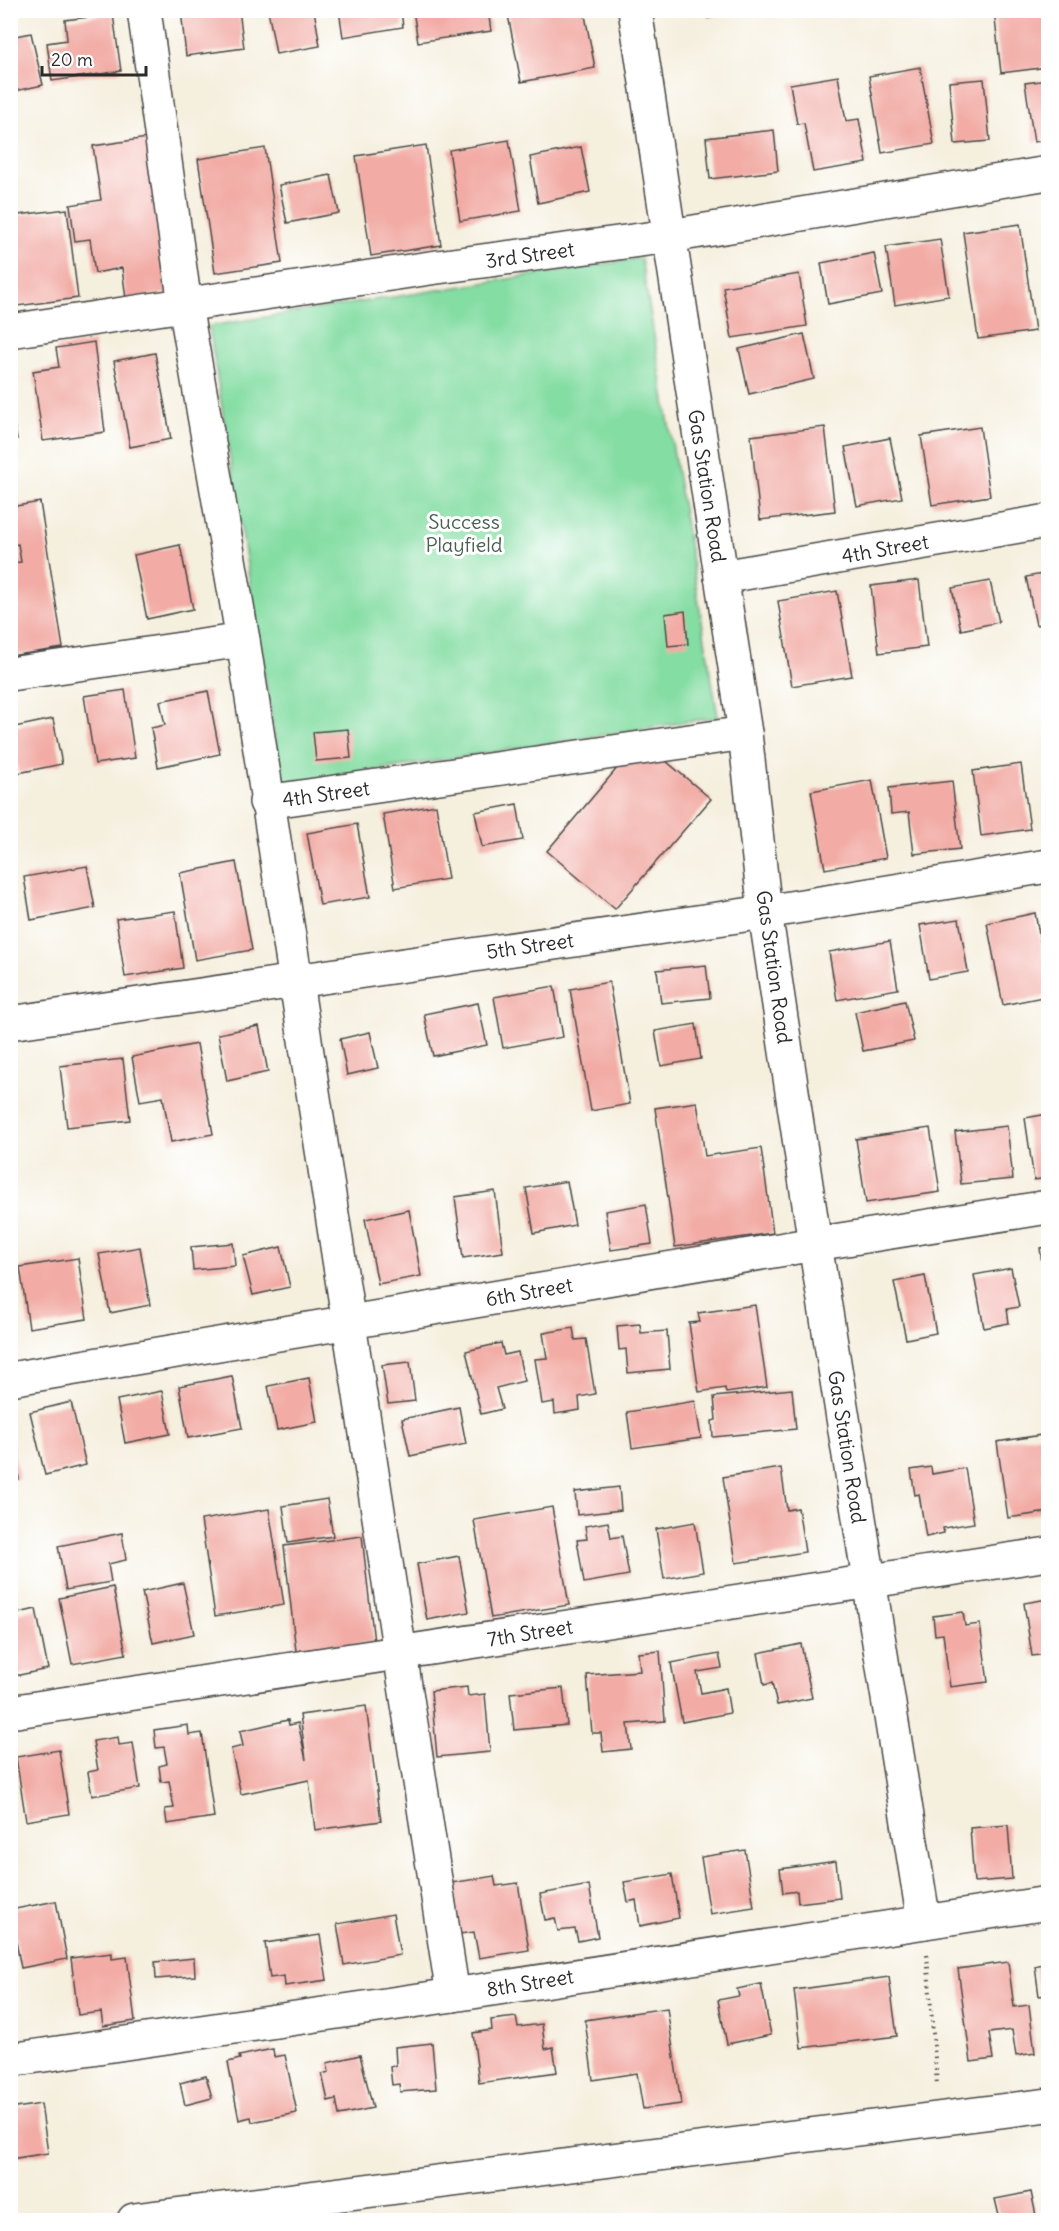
<svg xmlns="http://www.w3.org/2000/svg" width="1059" height="2231" font-family="Delius,sans-serif">
<rect width="100%" height="100%" fill="#fff"/>
<filter id="ink" filterUnits="userSpaceOnUse"><feTurbulence type="fractalNoise" baseFrequency=".0167" numOctaves="2"/><feDisplacementMap in="SourceGraphic" scale="12" xChannelSelector="R" yChannelSelector="G"/><feConvolveMatrix kernelMatrix="1 2 1 2 8 2 1 2 1" color-interpolation-filters="sRGB"/></filter>
<filter id="wash" filterUnits="userSpaceOnUse"><feTurbulence type="fractalNoise" baseFrequency=".008" numOctaves="4" result="noise"/><feDisplacementMap in="SourceGraphic" scale="24" xChannelSelector="R" yChannelSelector="G"/><feGaussianBlur stdDeviation="1.35" result="paint"/><feColorMatrix in="noise" values="0 0 0 0 0 0 0 0 0 0 0 0 0 0 0 0 0 1.4 0 .05"/><feComposite in="paint" operator="in"/></filter>
<g filter="url(#wash)">
<rect width="100%" height="100%" fill="#f5efde"/>
<!-- green -->
<polygon fill="#84dda3" stroke="#588467" stroke-width="1.5" points="641,258 718,717 282,785 209,326"/>
<g id="blocks">
<!-- building -->
<g fill="#f2aca5">
<polygon points="181,10 239,10 244,48 186,56"/>
<polygon points="268,10 314,10 320,46 276,54"/>
<polygon points="339,10 401,10 403,27 343,37"/>
<polygon points="413,10 488,10 491,31 418,42"/>
<polygon points="507,10 584,10 595,68 521,82"/>
<polygon points="706,10 733,10 733,11 708,18"/>
<polygon points="994,10 1048,10 1048,67 1001,73"/>
<polygon points="113,14 121,71 52,81 47,43 67,40 65,20"/>
<polygon points="31,33 43,85 10,92 10,37"/>
<polygon points="920,67 934,144 882,153 869,76"/>
<polygon points="838,76 846,121 859,119 867,163 813,172 804,123 797,124 790,84"/>
<polygon points="984,79 990,141 955,144 949,82"/>
<polygon points="1048,80 1048,140 1034,142 1025,83"/>
<polygon points="774,130 778,171 710,179 706,138"/>
<polygon points="147,138 169,293 126,299 122,268 95,273 90,239 75,241 70,205 101,200 93,146"/>
<polygon points="509,140 521,211 460,221 449,150"/>
<polygon points="426,145 441,245 371,256 356,156"/>
<polygon points="581,147 590,192 538,203 530,157"/>
<polygon points="265,148 282,263 215,273 198,159"/>
<polygon points="331,175 339,213 287,223 279,185"/>
<polygon points="67,209 78,298 17,306 10,256 10,216"/>
<polygon points="1020,224 1035,331 978,339 963,232"/>
<polygon points="940,239 949,296 895,305 886,247"/>
<polygon points="874,253 882,294 828,304 821,263"/>
<polygon points="799,274 807,326 732,338 723,287"/>
<polygon points="804,334 814,379 749,394 739,349"/>
<polygon points="94,342 105,432 43,441 33,371 59,367 56,348"/>
<polygon points="155,353 171,439 130,447 114,361"/>
<polygon points="10,405 17,439 10,440"/>
<polygon points="825,427 835,511 760,520 751,436"/>
<polygon points="980,427 990,496 932,505 921,436"/>
<polygon points="890,438 902,498 857,506 845,447"/>
<polygon points="40,502 63,648 10,656 10,563 21,562 18,544 10,545 10,507"/>
<polygon points="180,545 193,609 147,619 134,555"/>
<polygon points="1048,573 1048,623 1036,625 1026,577"/>
<polygon points="919,580 927,647 879,653 871,586"/>
<polygon points="990,581 999,622 961,630 952,588"/>
<polygon points="837,591 852,676 792,686 778,601"/>
<polygon points="685,611 688,644 668,646 665,614"/>
<polygon points="125,690 135,758 95,764 84,696"/>
<polygon points="208,691 220,754 158,767 151,728 165,725 160,701"/>
<polygon points="53,719 62,764 18,773 10,728"/>
<polygon points="348,729 351,758 316,761 313,732"/>
<polygon points="641,740 711,799 615,909 547,851"/>
<polygon points="1021,764 1030,829 981,836 973,771"/>
<polygon points="872,780 886,858 825,869 811,791"/>
<polygon points="952,781 960,849 914,854 909,812 891,814 889,788"/>
<polygon points="517,804 523,840 482,847 475,812"/>
<polygon points="436,805 448,879 395,888 383,814"/>
<polygon points="357,824 370,897 320,905 307,833"/>
<polygon points="236,862 252,950 195,960 180,873"/>
<polygon points="87,866 95,908 31,920 24,877"/>
<polygon points="175,911 183,968 125,977 116,919"/>
<polygon points="1035,913 1048,981 1048,996 1003,1005 987,923"/>
<polygon points="959,919 968,972 929,979 920,925"/>
<polygon points="890,941 898,989 837,1000 829,952"/>
<polygon points="706,965 710,998 661,1003 657,970"/>
<polygon points="609,982 630,1104 591,1111 570,989"/>
<polygon points="554,986 563,1037 503,1048 494,997"/>
<polygon points="905,1001 914,1041 863,1051 855,1012"/>
<polygon points="478,1003 487,1045 433,1056 424,1014"/>
<polygon points="696,1024 701,1059 661,1066 655,1031"/>
<polygon points="259,1026 268,1072 227,1081 218,1034"/>
<polygon points="370,1032 378,1068 347,1075 340,1039"/>
<polygon points="197,1044 213,1134 171,1142 163,1097 140,1101 132,1057"/>
<polygon points="123,1059 130,1120 67,1127 60,1066"/>
<polygon points="697,1102 705,1156 761,1148 773,1233 675,1247 655,1108"/>
<polygon points="1048,1114 1048,1178 1034,1180 1025,1118"/>
<polygon points="1007,1126 1013,1179 961,1184 955,1132"/>
<polygon points="930,1128 940,1192 866,1203 856,1139"/>
<polygon points="567,1181 575,1225 534,1233 526,1188"/>
<polygon points="495,1191 503,1252 463,1258 455,1197"/>
<polygon points="646,1204 652,1244 611,1250 605,1211"/>
<polygon points="409,1210 421,1276 378,1284 365,1219"/>
<polygon points="233,1243 235,1266 193,1270 191,1247"/>
<polygon points="140,1247 150,1305 110,1313 99,1254"/>
<polygon points="281,1247 290,1287 253,1295 243,1256"/>
<polygon points="1048,1247 1048,1302 1047,1302 1040,1248"/>
<polygon points="78,1258 87,1319 29,1328 20,1267"/>
<polygon points="1011,1268 1019,1307 1007,1309 1009,1323 984,1328 974,1275"/>
<polygon points="925,1276 936,1333 906,1339 894,1282"/>
<polygon points="755,1305 767,1387 726,1393 725,1388 699,1392 689,1323 700,1322 698,1313"/>
<polygon points="640,1324 641,1333 667,1331 670,1369 628,1373 626,1349 619,1350 617,1326"/>
<polygon points="573,1328 575,1340 586,1339 595,1394 579,1397 580,1410 555,1414 554,1402 542,1404 535,1359 547,1358 543,1333"/>
<polygon points="501,1343 504,1355 518,1352 524,1381 496,1388 502,1409 481,1414 466,1351"/>
<polygon points="410,1362 415,1401 388,1404 382,1365"/>
<polygon points="232,1376 242,1428 188,1438 179,1386"/>
<polygon points="309,1378 317,1422 277,1430 268,1386"/>
<polygon points="792,1389 796,1429 713,1437 712,1421 716,1420 714,1397"/>
<polygon points="162,1391 170,1434 125,1443 117,1400"/>
<polygon points="695,1401 701,1438 632,1448 627,1412"/>
<polygon points="71,1402 86,1465 45,1475 30,1412"/>
<polygon points="459,1407 466,1444 410,1456 402,1419"/>
<polygon points="10,1430 19,1479 10,1480"/>
<polygon points="1048,1434 1048,1472 1043,1473 1048,1512 1008,1518 997,1442"/>
<polygon points="931,1467 932,1474 965,1468 974,1523 943,1528 944,1533 926,1537 919,1494 915,1495 911,1470"/>
<polygon points="781,1468 787,1510 798,1508 805,1552 736,1563 723,1477"/>
<polygon points="619,1487 621,1510 577,1515 575,1492"/>
<polygon points="327,1499 333,1536 288,1543 283,1506"/>
<polygon points="552,1507 569,1605 491,1618 474,1520"/>
<polygon points="269,1509 284,1605 215,1616 201,1520"/>
<polygon points="608,1522 611,1538 622,1536 629,1575 584,1583 577,1540 587,1539 585,1526"/>
<polygon points="695,1522 703,1572 664,1579 656,1529"/>
<polygon points="122,1533 126,1560 108,1564 111,1582 66,1590 58,1546"/>
<polygon points="362,1536 374,1642 296,1651 284,1546"/>
<polygon points="459,1556 469,1612 427,1620 417,1564"/>
<polygon points="183,1583 194,1634 153,1643 142,1592"/>
<polygon points="113,1587 126,1654 72,1664 59,1598"/>
<polygon points="1048,1599 1048,1654 1032,1656 1024,1603"/>
<polygon points="36,1609 48,1669 10,1677 10,1615"/>
<polygon points="963,1612 965,1626 980,1624 988,1682 950,1687 943,1634 935,1635 933,1616"/>
<polygon points="801,1644 812,1698 777,1705 772,1683 764,1685 758,1653"/>
<polygon points="660,1651 665,1721 628,1724 631,1749 603,1752 601,1733 592,1733 587,1675 640,1671 638,1653"/>
<polygon points="719,1654 722,1668 697,1672 701,1693 726,1688 730,1713 682,1722 671,1663"/>
<polygon points="467,1687 468,1696 485,1694 490,1752 437,1757 431,1691"/>
<polygon points="563,1688 567,1725 514,1730 510,1693"/>
<polygon points="366,1706 381,1821 315,1830 309,1780 241,1794 231,1749 243,1746 240,1731 288,1720 289,1725 298,1723 306,1760 300,1715"/>
<polygon points="188,1725 189,1735 202,1733 214,1817 167,1824 165,1809 174,1808 169,1781 161,1782 159,1766 167,1764 164,1747 156,1748 154,1730"/>
<polygon points="118,1737 119,1745 133,1743 140,1788 92,1796 88,1772 98,1770 93,1741"/>
<polygon points="59,1750 69,1814 26,1821 16,1757"/>
<polygon points="1008,1825 1012,1879 974,1882 970,1828"/>
<polygon points="745,1850 754,1907 710,1914 701,1857"/>
<polygon points="836,1861 840,1898 798,1903 797,1891 783,1893 780,1869"/>
<polygon points="672,1874 679,1918 640,1926 636,1900 628,1902 624,1882"/>
<polygon points="494,1876 496,1886 518,1883 529,1950 479,1958 474,1932 460,1934 451,1883"/>
<polygon points="589,1885 598,1937 578,1941 575,1929 558,1931 555,1918 545,1920 540,1894"/>
<polygon points="56,1901 67,1959 21,1968 10,1910"/>
<polygon points="393,1914 400,1955 344,1965 337,1924"/>
<polygon points="320,1935 327,1980 285,1986 284,1976 270,1978 265,1943"/>
<polygon points="112,1953 112,1959 127,1957 135,2021 103,2026 101,2012 78,2015 71,1958"/>
<polygon points="1042,1954 1048,1954 1048,1995 1039,1996 1035,1966 1043,1964"/>
<polygon points="194,1958 195,1976 156,1979 155,1962"/>
<polygon points="1008,1962 1014,2007 1029,2005 1035,2053 1016,2056 1012,2030 989,2033 993,2059 971,2062 958,1969"/>
<polygon points="889,1977 897,2036 801,2048 794,1990"/>
<polygon points="761,1984 771,2035 727,2044 718,2000 739,1996 737,1989"/>
<polygon points="667,2008 681,2104 643,2109 637,2073 593,2080 585,2020"/>
<polygon points="516,2017 518,2027 542,2024 545,2049 553,2047 557,2072 479,2083 473,2033 492,2030 491,2020"/>
<polygon points="432,2043 436,2089 400,2092 399,2084 392,2085 390,2067 396,2065 395,2047"/>
<polygon points="273,2049 274,2057 285,2055 297,2113 252,2122 251,2117 239,2120 228,2062 240,2059 239,2056"/>
<polygon points="360,2055 373,2108 339,2115 336,2099 328,2101 322,2074 329,2072 327,2063"/>
<polygon points="206,2076 212,2098 185,2105 180,2083"/>
<polygon points="41,2104 48,2153 10,2159 10,2109"/>
<polygon points="1031,2192 1037,2220 1000,2220 995,2199"/>
</g>
</g>
</g>
<g filter="url(#ink)">
<use href="#blocks" fill-opacity="0" stroke="#494846" stroke-width="1.5"/>
<g fill="none" stroke-linecap="round" stroke-linejoin="round">
<!-- minor casing -->
<g stroke="#494846" stroke-width="36">
<g id="minor">
<polyline points="144,10 185,305 243,640 453,1995"/>
<polyline points="635,10 745,733 765,912 815,1244 924,1922"/>
<polyline points="10,331 430,268 670,236 1048,173"/>
<polyline points="721,577 1048,521"/>
<polyline points="10,674 243,640"/>
<polyline points="266,802 745,733"/>
<polyline points="10,1023 765,912 1048,866"/>
<polyline points="10,1379 815,1244 1048,1207"/>
<polyline points="10,1712 1048,1554"/>
<polyline points="10,2060 453,1995 1048,1903"/>
</g>
</g>
<!-- secondary casing -->
<g stroke="#494846" stroke-width="36">
<polyline id="secondary" points="134,2220 1048,2105"/>
</g>
<!-- path -->
<polyline stroke="#494846" stroke-width="4" stroke-dasharray="1.5 4.5" stroke-linecap="butt" points="927,1955 937,2085"/>
<!-- minor -->
<use href="#minor" stroke="#fff" stroke-width="33"/>
<!-- secondary -->
<use href="#secondary" stroke="#fff" stroke-width="33"/>
</g>
</g>
<g text-anchor="middle" stroke-width="6" stroke-linejoin="round" paint-order="stroke">
<!-- street labels -->
<g font-size="20" fill="#2b2b2b" stroke="#fff">
<text transform="translate(530 255) rotate(-8)" y="7">3rd Street</text>
<text transform="translate(707 486) rotate(81)" y="7">Gas Station Road</text>
<text transform="translate(885 549) rotate(-10)" y="7">4th Street</text>
<text transform="translate(326 794) rotate(-8)" y="7">4th Street</text>
<text transform="translate(530 946) rotate(-8)" y="7">5th Street</text>
<text transform="translate(774 967) rotate(82)" y="7">Gas Station Road</text>
<text transform="translate(529 1292) rotate(-10)" y="7">6th Street</text>
<text transform="translate(847 1447) rotate(81)" y="7">Gas Station Road</text>
<text transform="translate(530 1633) rotate(-9)" y="7">7th Street</text>
<text transform="translate(530 1983) rotate(-9)" y="7">8th Street</text>
</g>
<!-- park labels -->
<g font-size="20" fill="#46604f" stroke="#fff">
<text x="464" y="529">Success<tspan x="464" dy="23">Playfield</tspan></text>
</g>
</g>
<!-- margin -->
<rect width="1059" height="2231" fill="none" stroke="#fff" stroke-width="36"/>
<!-- scale -->
<path d="M42 66v9h104v-9" fill="none" stroke="#2b2b2b" stroke-width="3"/>
<text x="51" y="66" font-size="18" fill="#2b2b2b" stroke="#ffffff" stroke-width="4.5" paint-order="stroke">20 m</text>
</svg>
